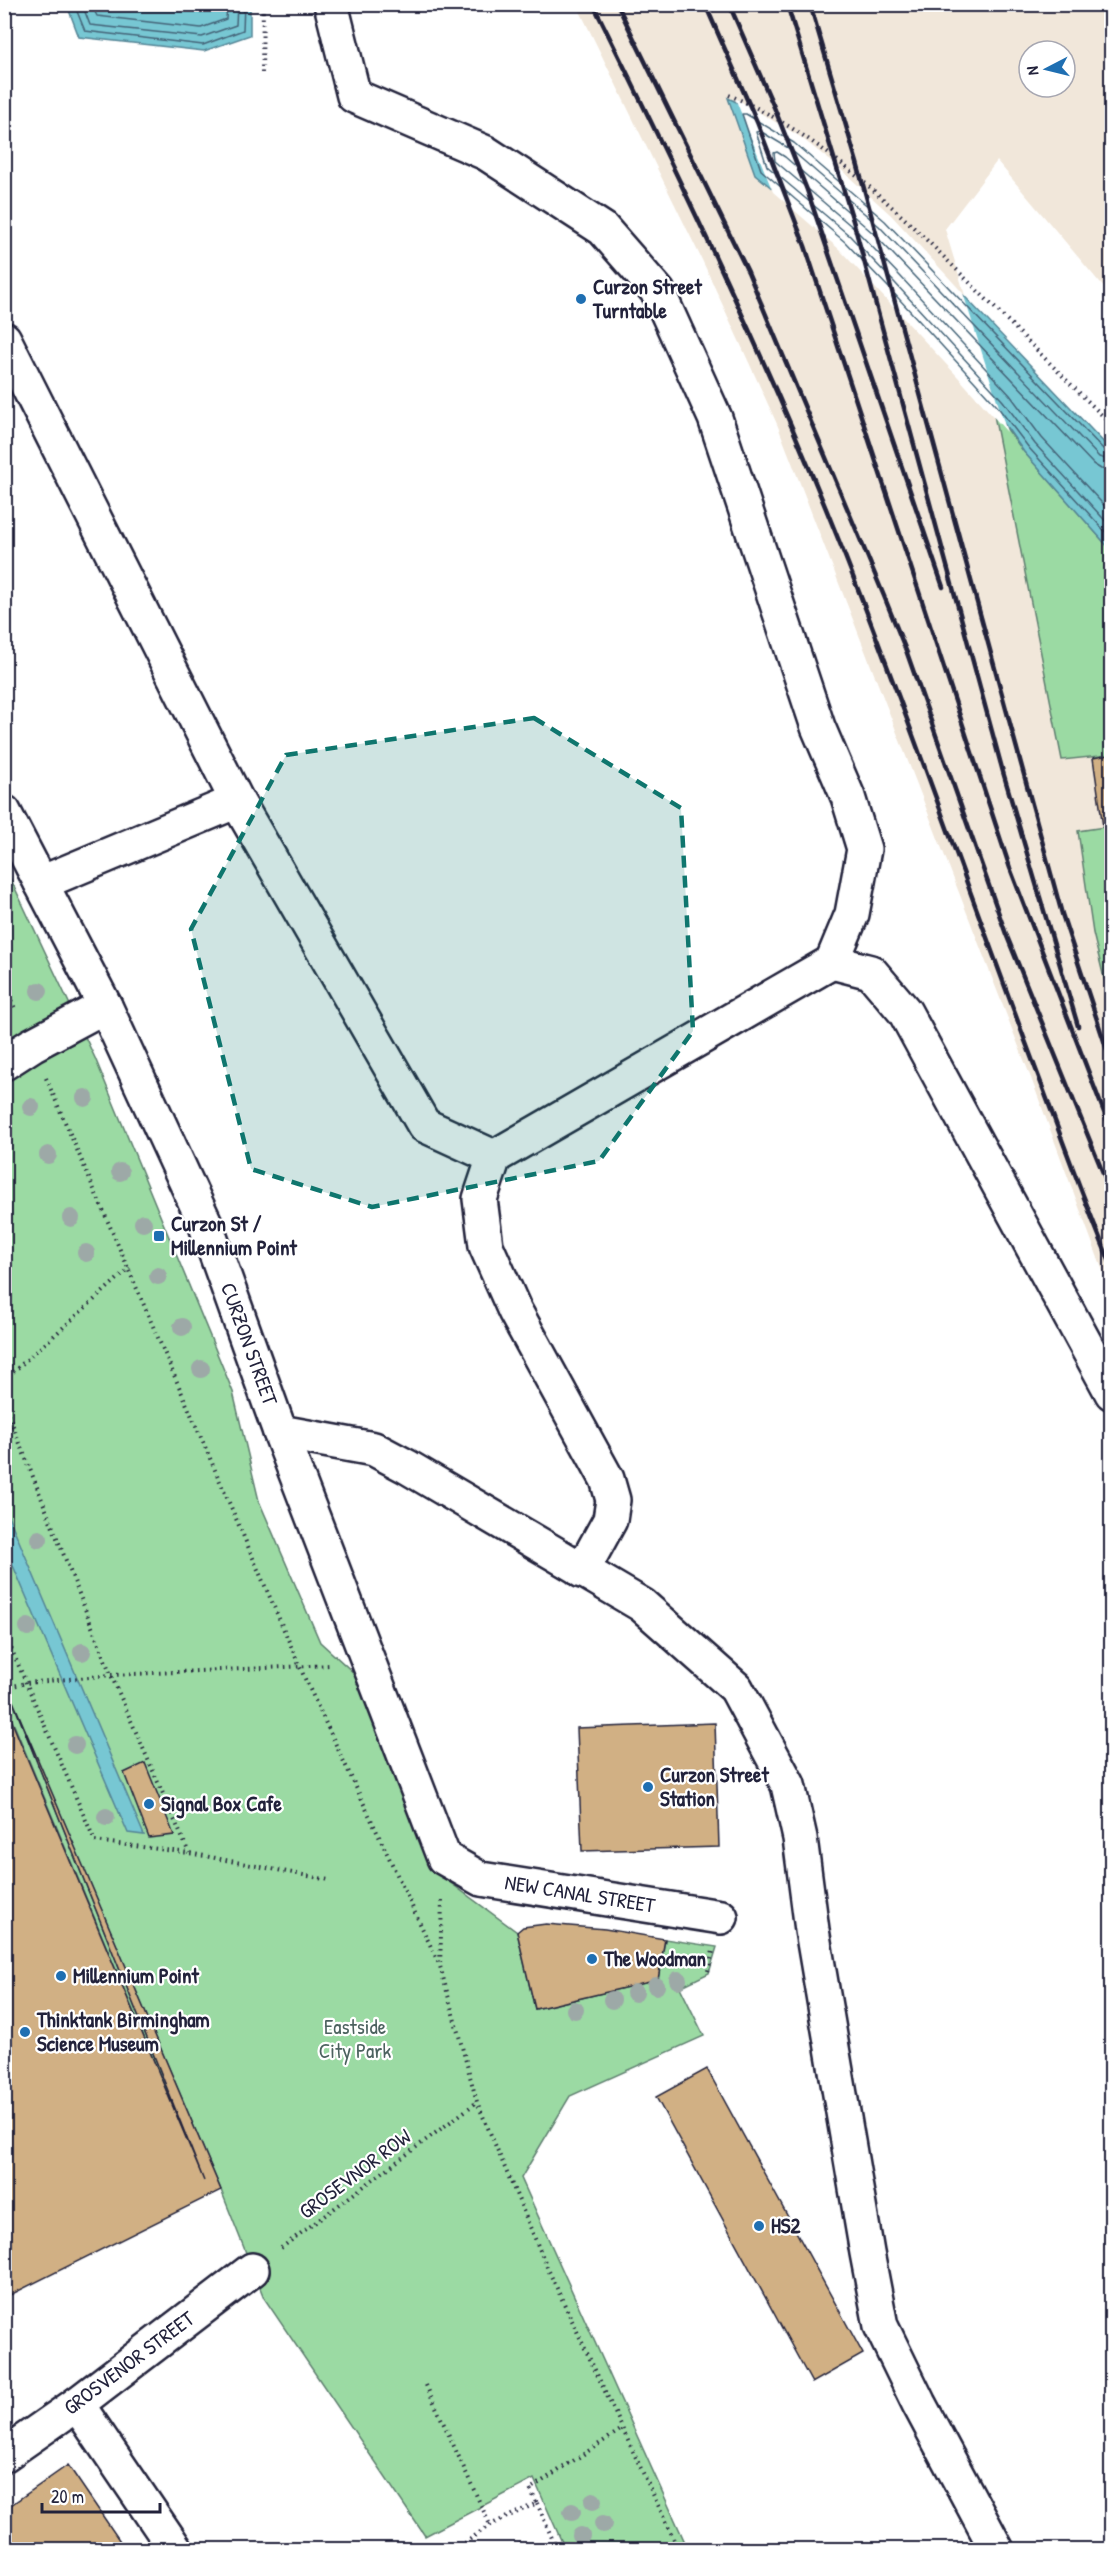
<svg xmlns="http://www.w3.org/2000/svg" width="1116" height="2554" font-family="'Patrick Hand',sans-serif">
<rect width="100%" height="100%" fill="#fff"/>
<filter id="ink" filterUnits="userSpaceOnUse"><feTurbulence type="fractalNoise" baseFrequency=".0167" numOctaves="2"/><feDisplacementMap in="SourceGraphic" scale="12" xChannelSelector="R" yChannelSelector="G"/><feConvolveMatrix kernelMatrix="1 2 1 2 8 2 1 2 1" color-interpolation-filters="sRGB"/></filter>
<g filter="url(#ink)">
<!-- built -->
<path fill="#f1e7da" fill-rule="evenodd" d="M577,5h534v291l-114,-135 -52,68 58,193 108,128v743l-80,-215 -254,-654 -74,-162zM1029,51h36v36h-36z"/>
<!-- green -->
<g fill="#9bdaa3" stroke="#5e7e6f" stroke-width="1.5">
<polygon points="993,410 1024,452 1111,550 1111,770 1109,755 1062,760"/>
<polygon points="1111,826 1111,1007 1093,933 1078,831"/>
<polygon points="5,867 95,1058 233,1392 259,1501 320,1642 356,1675 436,1872 517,1932 535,2009 658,1980 665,1939 717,1947 709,1973 680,1987 704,2036 570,2096 521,2178 688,2549 565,2549 534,2479 425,2536 264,2298 221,2190 19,1717 204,2181 5,1703"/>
</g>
<!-- water -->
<g fill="#77c7d3" stroke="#558596" stroke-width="1.5">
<polygon points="67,5 250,5 250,35 204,51 79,37"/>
<polygon points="728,98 749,108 889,217 1111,450 1111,550 1024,452 1003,422 841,246 755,174"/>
<polygon points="4,1508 5,1508 144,1835 128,1833 5,1547"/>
</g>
<!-- pier -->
<polygon fill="#fff" points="735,98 799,136 837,166 891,215 963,293 1007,432 958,377 839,249 773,192"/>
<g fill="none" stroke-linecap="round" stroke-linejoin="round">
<!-- shore -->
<g stroke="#446478" stroke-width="1.5">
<polyline points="74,4 85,31 203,45 243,30 244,4"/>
<polyline points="82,4 90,25 202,37 236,25 237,4"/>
<polyline points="91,4 97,16 201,28 226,19 227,4"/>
<polyline points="1112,454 1105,451 885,221 794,143 746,114 742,114 761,170 845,242 889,288 997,406 1029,448 1112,539"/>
<polyline points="1112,461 1099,457 879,226 790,149 760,131 756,132 767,166 850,236 895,283 1003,401 1035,444 1112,528"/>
<polyline points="1112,470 1101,469 1093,464 873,233 785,157 777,152 774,153 775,161 856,230 901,277 1010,395 1042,438 1112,514"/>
</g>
</g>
<!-- building -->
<g fill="#d1b084" stroke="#22223b" stroke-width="1.5">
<polygon points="1109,755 1112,826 1103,827 1093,758"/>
<polygon points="7,1687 221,2190 4,2298 4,1703 204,2181"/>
<polygon points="715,1723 719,1847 582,1851 577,1728"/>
<polygon points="145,1763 174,1835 149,1838 124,1773"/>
<polygon points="546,1924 605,1929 665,1939 658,1980 535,2009 517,1932 523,1927"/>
<polygon points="707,2069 863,2354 812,2383 656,2097"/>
<polygon points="68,2465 126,2550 4,2550 4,2510"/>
<polygon points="519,2543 523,2550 508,2550"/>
</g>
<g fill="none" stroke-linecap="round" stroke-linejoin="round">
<!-- minor casing -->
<g stroke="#22223b" stroke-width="38">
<g id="minor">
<polyline points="331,4 354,96 486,153 603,229 658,292 715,418 818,727 848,797 864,849 852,914 832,962 494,1157 480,1199 486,1246 515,1311 607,1479 613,1500 610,1520 582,1571"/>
<polyline points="4,339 237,801 424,1125 494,1157"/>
<polyline points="4,812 105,1006 205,1223 280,1432 444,1858 481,1879 721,1917"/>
<polyline points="41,883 237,801"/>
<polyline points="832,962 871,972 905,1012 1112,1393"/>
<polyline points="4,1063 32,1045 105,1006"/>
<polyline points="280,1432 374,1449 406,1466 642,1605 736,1688 788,1785 800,1838 812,1930 867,2253 881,2326 919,2404 997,2550"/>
<polyline points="77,2404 176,2550"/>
<polyline points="4,2455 77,2404 252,2270"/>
</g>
</g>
<!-- path -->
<g stroke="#22223b" stroke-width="4" stroke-dasharray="1.5 4.5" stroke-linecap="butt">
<polyline points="262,73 263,4"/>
<path d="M729,95c95,40 172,119 244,191 46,46 92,93 139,139"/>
<polyline points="4,984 16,1011"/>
<polyline points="46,1078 306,1681 440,1966"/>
<polyline points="4,1380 130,1268"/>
<polyline points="4,1403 111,1675 189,1853"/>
<polyline points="4,1632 95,1841 189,1853 329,1880"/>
<polyline points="4,1688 26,1683 111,1675 331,1665"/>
<polyline points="442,1901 440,1966 477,2102 547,2267 679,2550"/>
<polyline points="708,1971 713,1951"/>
<polyline points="281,2248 477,2102"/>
<polyline points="426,2385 490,2525"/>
<polyline points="537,2503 557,2550"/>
<polyline points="455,2550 490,2525 537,2503 530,2489 622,2429"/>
</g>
<!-- minor -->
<use href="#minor" stroke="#fff" stroke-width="33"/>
<!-- rail -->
<g stroke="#22223b" stroke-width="4.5">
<path d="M593,4c96,193 189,387 266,588 62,160 118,322 179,483 24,64 47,129 74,192"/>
<polyline points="617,4 748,272 884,596 907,653 1006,934 1112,1195"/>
<polyline points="705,4 757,122 805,246 1010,868 1112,1133"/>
<polyline points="729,4 774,107 807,190 943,587"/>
<polyline points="787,4 854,224 1003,772 1078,1026"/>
<polyline points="810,4 857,163 1062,914 1112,1065"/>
</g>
</g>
<!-- trees -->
<g fill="#9da9a7">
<circle cx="39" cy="991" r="9"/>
<circle cx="85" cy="1098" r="9"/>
<circle cx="31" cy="1107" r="9"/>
<circle cx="48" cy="1155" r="9"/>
<circle cx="120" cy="1172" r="9"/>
<circle cx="71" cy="1218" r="9"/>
<circle cx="143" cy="1223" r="9"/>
<circle cx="86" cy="1253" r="9"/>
<circle cx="158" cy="1276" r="9"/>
<circle cx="182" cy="1327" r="9"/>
<circle cx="201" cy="1369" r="9"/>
<circle cx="39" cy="1539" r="9"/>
<circle cx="28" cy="1627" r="9"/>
<circle cx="82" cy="1652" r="9"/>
<circle cx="75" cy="1745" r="9"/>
<circle cx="106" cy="1817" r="9"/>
<circle cx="678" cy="1980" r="9"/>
<circle cx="656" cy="1986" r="9"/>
<circle cx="635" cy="1993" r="9"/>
<circle cx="612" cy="2000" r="9"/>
<circle cx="575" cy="2010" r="9"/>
<circle cx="593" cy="2501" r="9"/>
<circle cx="572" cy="2512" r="9"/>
<circle cx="603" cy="2524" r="9"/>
<circle cx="581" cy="2536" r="9"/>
</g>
</g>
<!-- marked area -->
<path fill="#0f766e" fill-opacity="0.2" stroke="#0f766e" stroke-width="4.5" stroke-dasharray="12 8" stroke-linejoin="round" d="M534,718l147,90 12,223 -94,130 -227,46 -121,-38 -60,-240 95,-174z"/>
<!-- markers -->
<g fill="#1f6fb2" stroke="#fff" stroke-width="2">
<circle cx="581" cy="299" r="6"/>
<rect x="153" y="1230" width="12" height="12" rx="3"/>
<circle cx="648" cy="1787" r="6"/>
<circle cx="149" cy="1804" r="6"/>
<circle cx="592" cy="1959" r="6"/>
<circle cx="61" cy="1976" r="6"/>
<circle cx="25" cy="2032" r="6"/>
<circle cx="759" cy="2226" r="6"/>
</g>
<g text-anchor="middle" stroke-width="4.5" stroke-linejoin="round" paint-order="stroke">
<!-- poi labels -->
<g font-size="21" font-weight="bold" fill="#22223b" stroke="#fff" text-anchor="start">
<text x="593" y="294">Curzon Street<tspan x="593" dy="24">Turntable</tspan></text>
<text x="171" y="1231">Curzon St /<tspan x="171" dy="24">Millennium Point</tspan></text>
<text x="660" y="1782">Curzon Street<tspan x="660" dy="24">Station</tspan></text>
<text x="161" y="1811">Signal Box Cafe</text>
<text x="604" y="1966">The Woodman</text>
<text x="73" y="1983">Millennium Point</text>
<text x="37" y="2027">Thinktank Birmingham<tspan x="37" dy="24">Science Museum</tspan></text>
<text x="771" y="2233">HS2</text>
</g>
<!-- street labels -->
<g font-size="21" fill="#22223b" stroke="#fff">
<text transform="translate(249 1344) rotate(70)" y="7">CURZON STREET</text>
<text transform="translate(580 1894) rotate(9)" y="7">NEW CANAL STREET</text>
<text transform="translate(355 2174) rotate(-37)" y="7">GROSEVNOR ROW</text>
<text transform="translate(129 2363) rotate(-37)" y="7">GROSVENOR STREET</text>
</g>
<!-- park labels -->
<g font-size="21" fill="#4c625f" stroke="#fff">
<text x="355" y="2034">Eastside<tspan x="355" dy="24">City Park</tspan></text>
</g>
</g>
<!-- margin -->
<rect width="1116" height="2554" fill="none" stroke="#fff" stroke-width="24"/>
<rect x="12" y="12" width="1092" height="2530" fill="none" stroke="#22223b" stroke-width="2" filter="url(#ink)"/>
<!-- north arrow -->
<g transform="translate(1047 69) rotate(263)"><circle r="28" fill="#ffffff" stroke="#a7a7b1" stroke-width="1.5"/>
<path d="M0-4.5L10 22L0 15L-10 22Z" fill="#1f6fb2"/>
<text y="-9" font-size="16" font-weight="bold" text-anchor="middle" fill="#22223b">N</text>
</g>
<!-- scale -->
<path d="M42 2503v9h118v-9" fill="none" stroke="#22223b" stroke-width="3"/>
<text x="51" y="2503" font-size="18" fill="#22223b" stroke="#ffffff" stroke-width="4.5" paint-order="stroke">20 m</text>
</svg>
